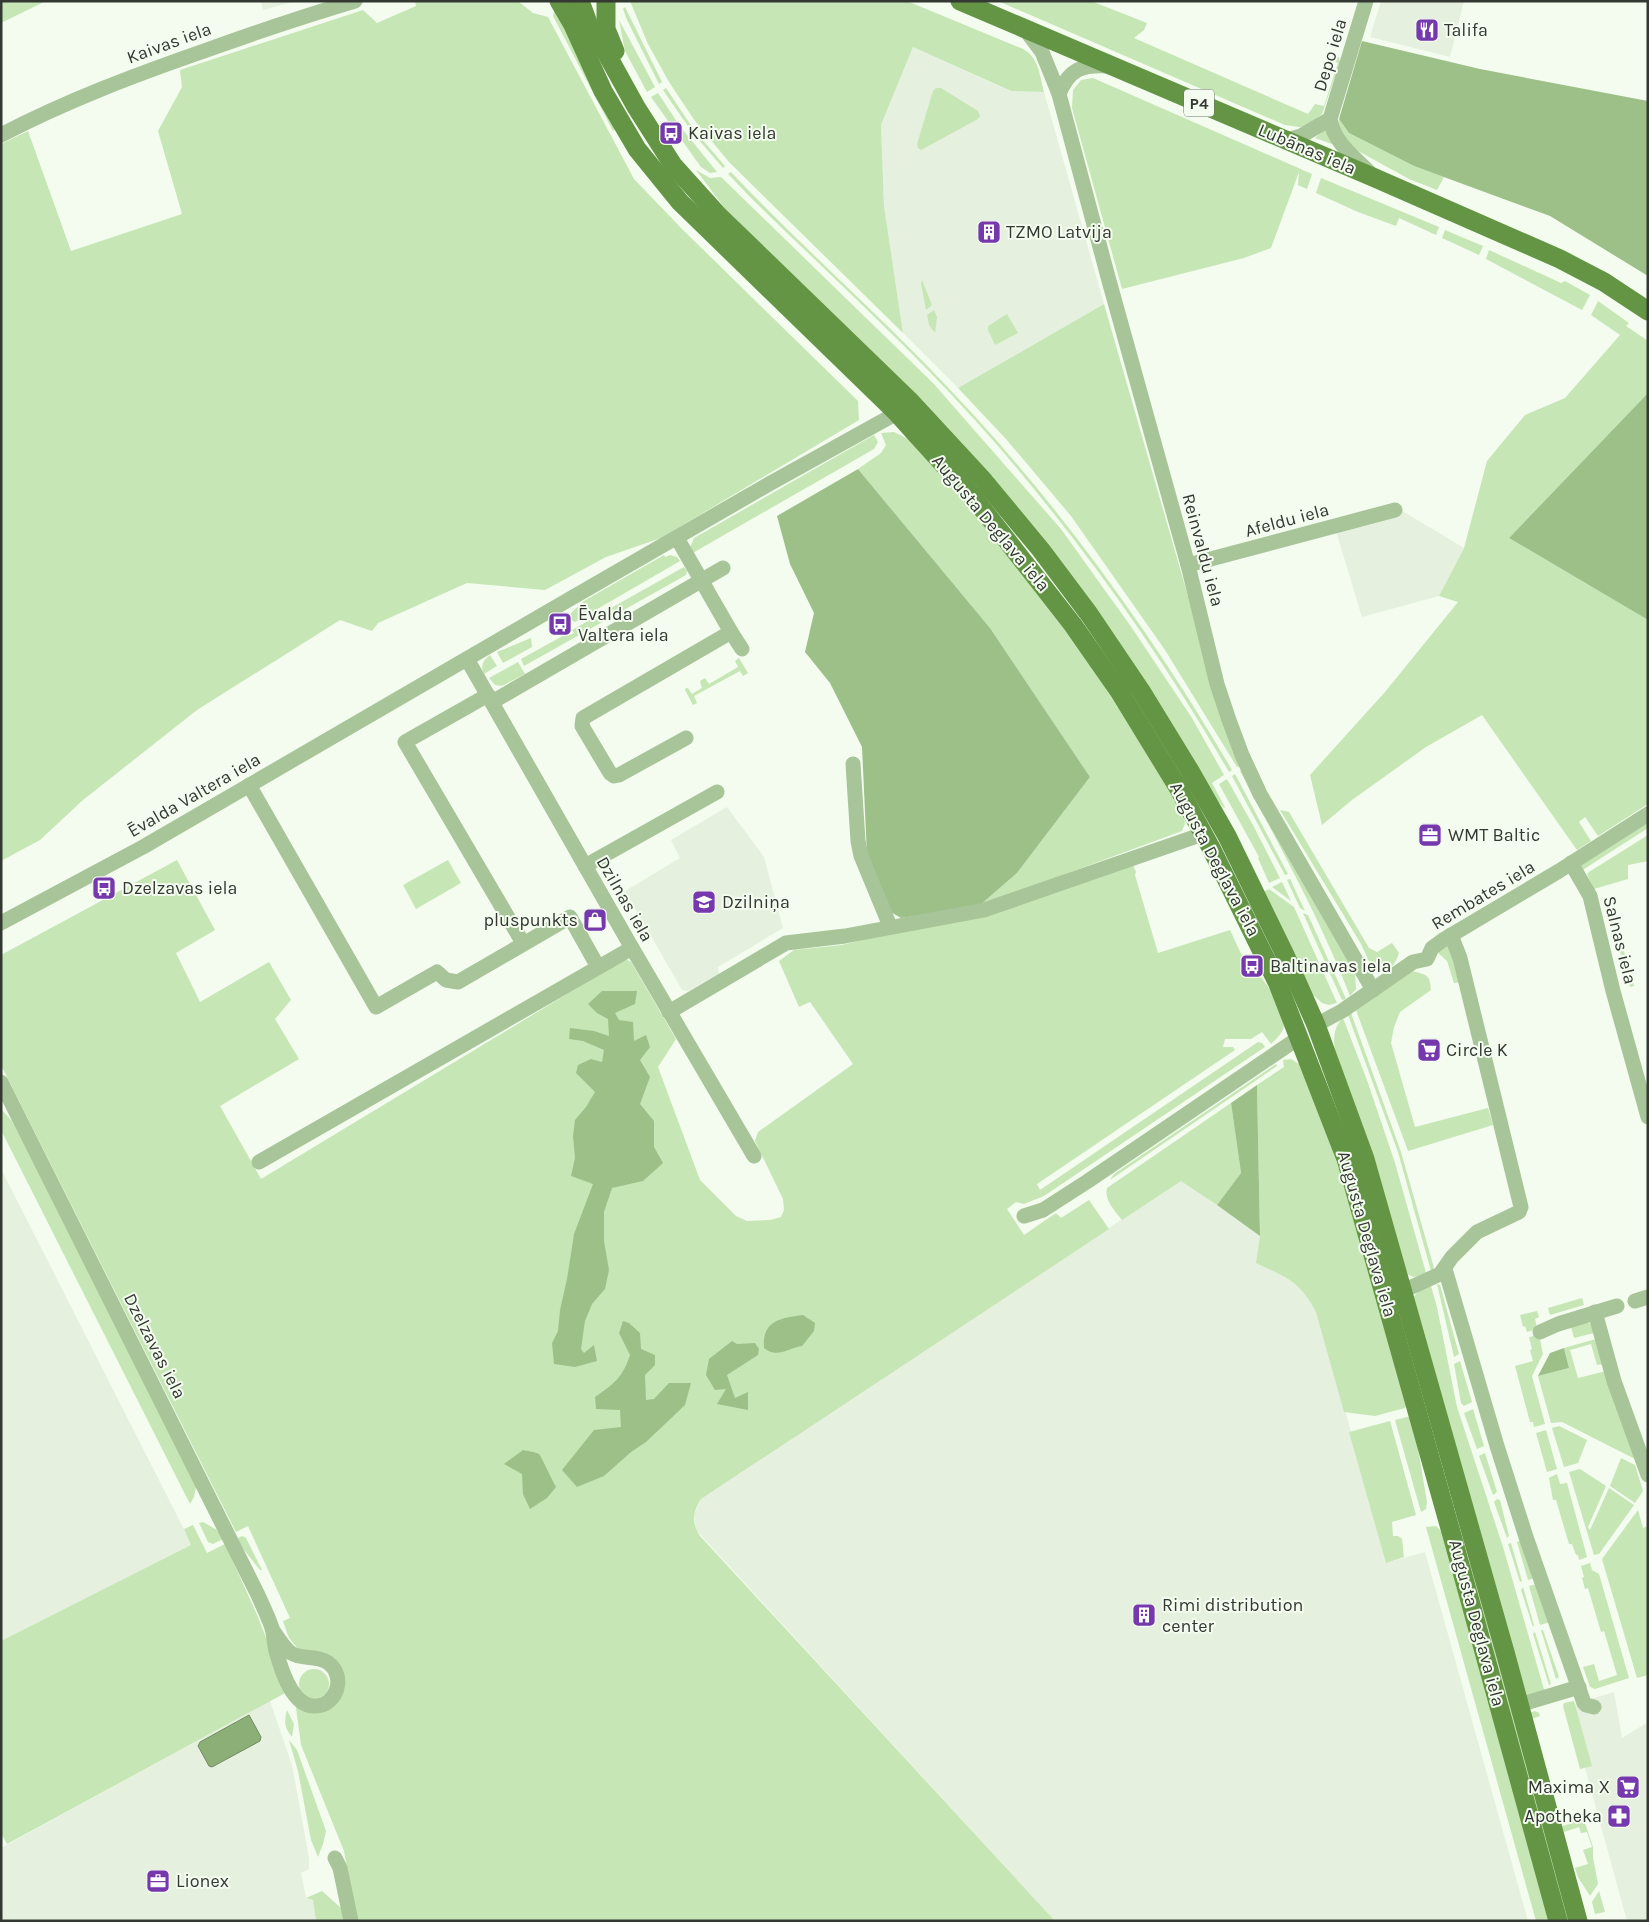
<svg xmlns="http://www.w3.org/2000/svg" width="1649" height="1922" font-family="Karla,sans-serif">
<rect width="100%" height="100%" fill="#f3fcef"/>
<!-- built -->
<g fill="#e5f1de">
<polygon points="261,1 296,1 263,10"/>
<polygon points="1381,1 1464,1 1450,57 1370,37"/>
<polygon points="913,47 1010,91 1044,92 1104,304 958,388 903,333 884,206 881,125"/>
<polygon points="1399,509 1464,548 1439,596 1362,617 1336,531"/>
<polygon points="727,807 764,857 783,928 718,967 719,974 688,991 682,990 625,891 680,858 671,840"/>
<polygon points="1,1169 192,1545 1,1641"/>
<polygon points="1181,1180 1306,1267 1351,1432 1389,1562 1425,1552 1528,1921 1055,1921 696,1530 694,1515 701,1499"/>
<polygon points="1614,1692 1622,1738 1648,1722 1648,1921 1627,1921 1568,1706"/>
<polygon points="270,1701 292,1765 309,1858 309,1869 301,1873 306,1898 313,1900 316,1921 1,1921 1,1848"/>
</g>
<!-- green -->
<g fill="#c6e6b5">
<polygon points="1,1 46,1 1,23"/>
<polygon points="415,1 515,1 519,2 533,13 548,17 634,179 682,229 858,401 859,420 661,538 606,557 545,590 467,583 378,623 372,631 340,620 197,710 83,800 40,840 1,861 1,144 28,131 71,251 182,214 158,131 182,87 180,70 363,10 377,23 416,6"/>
<path d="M630,1h277l116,48c16,8 17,28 21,43l-33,-1 -98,-44 -32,78 3,81 19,127 -174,-171 -34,-41 -26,-39 -21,-38z"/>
<polygon points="998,1 1091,1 1147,23 1144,30 1134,38 1308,114 1315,104 1324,106 1338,63 1331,60 1333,57 1339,57 1340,62 1322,114 1306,128 1285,125"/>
<polygon points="625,7 662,82 659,84 627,20 623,9"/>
<polygon points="557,9 616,129 613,131 553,16 554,11"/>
<polygon points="619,20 655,87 647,92 625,51"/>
<polygon points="1093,78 1312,174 1307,189 1298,185 1299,172 1271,248 1244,258 1122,289 1072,108 1073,90 1081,80"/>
<polygon points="666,88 694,130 725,166 723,168 692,132 663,90"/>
<polygon points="936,88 941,88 978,111 980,116 978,119 921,150 918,148 917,144 933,91"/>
<polygon points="658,93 679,125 717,172 710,173 701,167 651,97"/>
<polygon points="1339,119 1349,133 1414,166 1444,177 1437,190 1409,179 1349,146 1337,128"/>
<polygon points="1326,128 1333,143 1332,144 1315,138"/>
<polygon points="696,170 710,178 721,177 933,383 1061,529 1132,628 1192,718 1224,775 1212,783 1225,807 1224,808 1209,791 1087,599 729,214"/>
<path d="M731,172c67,71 140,135 207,205 114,118 211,251 294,393l-3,2c-67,-116 -144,-225 -231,-326 -76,-88 -163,-166 -245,-246l-25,-26z"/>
<polygon points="1321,178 1439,227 1436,235 1399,218 1396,226 1358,212 1316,193"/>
<polygon points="1445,230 1483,246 1479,255 1442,238"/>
<polygon points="1489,250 1561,283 1565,281 1590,295 1582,310 1486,259"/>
<polygon points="922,280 932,305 926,310 921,283"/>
<polygon points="1598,301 1629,323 1626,326 1648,341 1648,393 1509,538 1648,620 1648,804 1598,836 1585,817 1579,822 1591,841 1577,850 1482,715 1426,747 1352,800 1322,825 1310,775 1385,692 1458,602 1439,596 1464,548 1487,461 1525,415 1565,398 1620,335 1591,315"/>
<polygon points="1104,304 1200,638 1241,766 1237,767 1165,650 1071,516 1006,439 958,388"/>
<polygon points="934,310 937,317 935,333 929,325 927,315"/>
<polygon points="1007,314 1018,333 995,345 988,330 988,326"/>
<path d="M894,432l16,8c47,54 95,108 139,166 49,66 91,137 134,207l2,11 -3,7 -203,75 38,-33 73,-96 -100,-149 -132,-159 23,-16 5,-8 -5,-12z"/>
<polygon points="874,435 878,442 874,449 691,554 690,548 694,538"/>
<polygon points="664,555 665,557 670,555 677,557 680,561 575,622 571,620 568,616 584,601"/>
<polygon points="684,567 687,571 686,575 524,666 521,659 568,633 570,635 574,633 572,630"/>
<polygon points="531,638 532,647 503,663 497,652"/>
<path d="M490,655l7,11 -13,8c-4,-8 -1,-14 6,-19z"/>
<polygon points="739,658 748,673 743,676 740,671 694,696 697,703 693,705 685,690 686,688 688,688 692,694 702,688 700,681 705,678 709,684 738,667 735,661"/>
<polygon points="518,662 525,674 502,686 495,685 489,678"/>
<path d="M1243,769l112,203 1,17 -6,7c-30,-78 -71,-151 -110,-225z"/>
<polygon points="1235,774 1288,874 1285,875 1232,776"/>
<polygon points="1227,779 1254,827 1280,878 1269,883 1258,858 1259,857 1219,784"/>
<path d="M1280,810l9,2 80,136 8,4 15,-9 7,10c-5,15 -11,20 -27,15l-11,-24z"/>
<polygon points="1648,821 1648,828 1581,871 1581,864"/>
<polygon points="1648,835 1648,861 1628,865 1628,879 1594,889 1587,874 1589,872"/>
<path d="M177,860l38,70 -39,23 24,49 69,-40 22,38 -16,19 24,40 -79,47 41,73 364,-220 6,3 45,77 -18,28 42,113 36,36 11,5 23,-1 11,-3 3,-7 -1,-11 -28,-58 3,-9 95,-68 -43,-62 -11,5 -20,-46 15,-11 48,-5 48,-12 243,-68 3,7 -1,3 23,78 72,-23 21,45 9,1c10,13 24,31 24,49 -1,8 -8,14 -13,19l-9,-12 -11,7h-26l-2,8h10l2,3 -198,134 3,6 218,-148 4,1 3,4 -221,149 -20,8 -8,-2 -9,7 17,26 32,-22 5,5 28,-18 20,29 -408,270c-8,13 -10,23 -1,37l355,385h-698l-13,-70 -43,-106 -5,-37 1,-2 11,5 34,-31 -43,-30 -10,-12 -6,-17 7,-3 -42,-92 -12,6 -235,-467v-110z"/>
<polygon points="448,860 461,883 416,909 403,885"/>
<polygon points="1290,879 1305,911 1300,908 1287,880"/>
<polygon points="1282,882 1291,901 1272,887"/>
<polygon points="1269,889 1294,907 1337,1003 1329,1005 1322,1003 1308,990 1263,892"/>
<polygon points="1303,913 1308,915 1346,999 1342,1000"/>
<polygon points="1618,929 1625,955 1621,955 1614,931"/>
<polygon points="1446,945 1452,948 1461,982 1454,983 1447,961 1437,952"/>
<polygon points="1628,963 1634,986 1630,987 1624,964"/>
<path d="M1412,971c15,4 18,3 19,19l-31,22 -6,15 -3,16 24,84 73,-19 5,17 -85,26 -52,-141z"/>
<polygon points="1351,1013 1401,1152 1434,1268 1431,1271 1398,1152 1348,1015"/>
<path d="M1343,1018l25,65 27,80 31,110 -3,3c-11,2 -14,1 -20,-8l-68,-213c-1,-13 -3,-27 8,-37z"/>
<path d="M1291,1059l8,5 7,9 39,113 62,219 -2,3 -30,8 -31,-4 -28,-100c-16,-31 -30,-35 -60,-49l4,-27 -3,-151 27,-18 -1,-7z"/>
<polygon points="1276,1064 1277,1066 1110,1180 1114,1174"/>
<path d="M1231,1103l10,70 -24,32 -36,-24 -59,39c-7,-9 -18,-20 -15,-32z"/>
<polygon points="1,1109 12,1121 21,1138 196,1487 194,1497 190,1504 1,1130"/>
<polygon points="1437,1284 1440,1285 1459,1354 1454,1357"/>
<path d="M1431,1286l6,21 20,100 46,140 42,146 -19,3 -113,-396c1,-8 11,-11 18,-14z"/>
<polygon points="1582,1298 1584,1305 1550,1315 1548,1308"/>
<polygon points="1537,1311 1539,1317 1535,1319 1537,1329 1527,1332 1525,1326 1523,1327 1520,1315"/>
<polygon points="1584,1320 1591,1324 1594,1333 1574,1338 1571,1327"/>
<polygon points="1539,1335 1543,1354 1532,1376 1545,1424 1534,1427 1533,1422 1530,1422 1515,1366 1533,1361 1530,1350 1532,1349 1529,1337"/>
<polygon points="1596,1339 1604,1364 1597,1365 1591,1344 1570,1350 1578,1378 1606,1371 1637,1460 1562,1422 1551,1423 1538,1376 1569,1368 1564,1348"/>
<polygon points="1460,1361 1472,1402 1464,1406 1461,1403 1454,1364"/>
<polygon points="1473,1409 1484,1446 1477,1449 1464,1413"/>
<polygon points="1407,1417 1410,1417 1415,1431 1427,1502 1426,1509 1421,1512 1395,1420"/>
<polygon points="1390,1421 1416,1515 1392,1522 1393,1536 1398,1536 1402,1539 1404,1557 1386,1563 1349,1432"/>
<polygon points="1559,1426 1587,1440 1578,1463 1564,1467 1552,1428"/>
<polygon points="1546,1430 1557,1469 1547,1472 1536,1433"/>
<polygon points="1485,1453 1497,1492 1493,1495 1479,1456"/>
<polygon points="1621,1458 1635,1465 1643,1491 1635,1503 1610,1486"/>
<polygon points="1580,1469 1606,1486 1588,1527 1590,1530 1609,1488 1634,1505 1599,1554 1594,1555 1569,1472"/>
<polygon points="1557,1474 1560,1484 1567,1483 1587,1557 1579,1560 1578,1555 1576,1555 1572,1544 1569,1544 1556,1500 1553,1500 1549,1478"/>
<polygon points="1497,1499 1500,1500 1509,1536 1507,1538 1494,1502"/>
<polygon points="1638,1510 1643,1528 1648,1526 1648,1675 1637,1678 1602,1559"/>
<polygon points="203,1522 217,1530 223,1539 213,1544 208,1542 199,1523"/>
<polygon points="193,1525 207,1553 225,1544 258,1617 287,1692 7,1844 1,1833 1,1641 191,1545 184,1529"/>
<polygon points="1436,1526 1444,1534 1551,1921 1536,1921 1426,1527"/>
<polygon points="242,1536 246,1538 262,1570 260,1570 241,1546 238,1538"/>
<polygon points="1522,1540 1535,1578 1528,1580 1517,1542"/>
<polygon points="1511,1543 1522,1581 1520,1582 1508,1544"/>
<polygon points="1590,1563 1592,1570 1599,1574 1629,1678 1595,1689 1590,1687 1583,1667 1594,1664 1599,1681 1617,1675 1604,1631 1601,1632 1588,1588 1585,1589 1582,1578 1584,1577 1581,1566"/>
<polygon points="1470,1564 1473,1567 1571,1921 1566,1921 1469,1569"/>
<polygon points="1537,1584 1551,1622 1540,1625 1529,1586"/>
<polygon points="1523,1587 1534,1625 1533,1627 1521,1590"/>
<polygon points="1541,1630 1543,1630 1559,1677 1556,1679"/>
<polygon points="1535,1632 1551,1684 1549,1685 1533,1634"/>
<circle cx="314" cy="1684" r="15"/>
<polygon points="1574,1701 1592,1766 1580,1769 1563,1706 1564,1703"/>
<path d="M287,1710l7,14 -2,13c-8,-10 -8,-15 -5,-27z"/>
<polygon points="1535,1711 1539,1713 1540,1716 1531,1719 1562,1826 1584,1820 1593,1847 1593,1857 1598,1884 1590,1896 1578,1877 1575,1868 1588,1864 1583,1850 1592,1847 1587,1832 1581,1833 1579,1827 1564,1832 1562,1827 1560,1827 1529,1717 1530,1713"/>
<polygon points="289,1740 297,1750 326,1831 323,1844 318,1857 311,1840 298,1771"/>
<polygon points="322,1891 341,1908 344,1921 316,1921 313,1900 306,1898"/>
<polygon points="1599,1891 1605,1912 1595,1914 1592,1902"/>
</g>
<!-- forest -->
<g fill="#9dc089">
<polygon points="1362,41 1480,69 1648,101 1648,276 1550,216 1414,166 1349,133 1339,119"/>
<polygon points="1648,393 1648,620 1509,538"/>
<polygon points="858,469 990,628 1090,777 1017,873 979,906 901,918 889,911 867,855 862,747 830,683 805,652 814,613 790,564 777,516"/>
<polygon points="602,991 637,991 635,1004 615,1013 619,1020 633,1022 634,1041 646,1035 650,1047 640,1060 650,1077 640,1104 654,1121 654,1147 663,1163 643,1181 612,1188 604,1212 604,1241 609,1270 605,1289 592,1304 585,1321 581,1349 584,1353 594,1345 597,1361 575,1367 554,1364 552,1343 558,1331 560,1310 567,1279 574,1234 593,1184 571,1176 575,1158 573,1136 575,1120 586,1107 595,1092 576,1073 578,1065 591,1059 602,1062 604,1050 583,1041 569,1039 570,1028 594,1031 609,1036 608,1019 597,1013 588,1004"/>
<polygon points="1257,1085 1260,1236 1217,1205 1241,1173 1231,1103"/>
<path d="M803,1315l12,8 -1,8 -12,15c-14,2 -25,13 -38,2 -2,-28 17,-30 39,-33z"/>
<path d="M623,1321l6,2 11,10 1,16 14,6v10l-10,10 1,25 8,-1 15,-16h22l-6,22 -39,37 -15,10 -27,24 -27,11 -15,-17 32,-40 27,-3 -1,-17 -24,-1 -1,-12c19,-13 28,-20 35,-42l-11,-22z"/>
<polygon points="732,1341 737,1344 755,1343 759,1349 758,1355 727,1375 735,1398 748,1392 748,1410 717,1404 726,1389 715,1390 706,1375 709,1359"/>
<polygon points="1564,1348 1569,1368 1538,1376 1550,1353"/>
<path d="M523,1450c5,1 12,2 16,4 2,2 14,28 17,33l-9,11 -17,11 -7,-15 -1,-20 -18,-10z"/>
</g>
<!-- water -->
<polygon fill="#8caf78" stroke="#728b63" points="249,1715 261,1737 260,1741 212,1767 209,1766 198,1746 200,1742"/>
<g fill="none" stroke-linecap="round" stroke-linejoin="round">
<!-- minor -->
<g stroke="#a8c499" stroke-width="15">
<path d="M1366,1l-36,118c4,25 26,39 42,56"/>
<polyline points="1024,28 1042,52 1059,94 1108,277 1188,565 1217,684 1229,720 1242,755 1260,794 1373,990"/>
<path d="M1059,94c10,-25 24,-30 49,-28"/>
<path d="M1,135c65,-34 134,-60 203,-84 50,-18 100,-35 151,-50"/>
<polyline points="1286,140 1301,136 1330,119"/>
<polyline points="677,538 731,632 583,718 582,726 610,773 614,776 619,775 686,738"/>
<polyline points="1188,565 1395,510"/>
<polyline points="731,632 742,649"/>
<polyline points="467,659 632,948 754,1156"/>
<polyline points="488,695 405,742 523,943"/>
<polyline points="492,702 723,568"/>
<polyline points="853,764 858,841 861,856 890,926"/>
<polyline points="249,785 376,1007 437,972 446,980 458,982 570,917 598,967"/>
<polyline points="1571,863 1590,896 1613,991 1648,1117"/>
<polyline points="585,866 717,792"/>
<polyline points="1,923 143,847 575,596 769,484 897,413"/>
<polyline points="669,1012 786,943 845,936 984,910 1203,834"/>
<polyline points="1316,1025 1342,1011 1413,962 1427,959 1432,948 1443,940 1559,871 1648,814"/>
<path d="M1,1082l256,511c5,11 11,23 15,35 2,7 2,15 4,23 5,18 16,56 39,55 22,0 32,-31 12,-44 -11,-7 -25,-2 -36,-9 -8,-6 -14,-17 -19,-24"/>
<polyline points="259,1162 632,948"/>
<polyline points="1024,1216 1043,1210 1088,1181 1300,1037"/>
<polyline points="1445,1269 1497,1446 1526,1537 1584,1703 1586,1705 1594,1707"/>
<polyline points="1403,1291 1440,1274 1452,1257 1477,1232 1519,1212 1521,1207 1460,958 1451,935"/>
<polyline points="1635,1301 1648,1297"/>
<polyline points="1595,1312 1614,1381 1648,1475"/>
<polyline points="1540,1332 1558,1324 1617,1306"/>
<polyline points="1519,1705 1579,1687"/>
<polyline points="335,1858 340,1868 351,1921"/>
</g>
<!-- major -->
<g stroke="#649544" stroke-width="19">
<polyline points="559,1 573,25 603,91 637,149 680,202 897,413 974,498 1073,625 1119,691 1179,789 1211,848 1278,984 1346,1159 1453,1539 1558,1921"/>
<polyline points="580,1 591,31 599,40 636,107 673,165 719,216 909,400 983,480 1041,550 1089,614 1141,691 1190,771 1227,836 1286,957 1316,1025 1365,1159 1505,1652 1578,1921"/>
<polyline points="606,1 606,29 615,51"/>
<polyline points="960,1 1375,178 1560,259 1604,282 1648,311"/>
</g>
</g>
<!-- icons -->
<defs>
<g id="restaurant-square" transform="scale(1.25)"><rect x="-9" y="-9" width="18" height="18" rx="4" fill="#7538ad" stroke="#f3fcef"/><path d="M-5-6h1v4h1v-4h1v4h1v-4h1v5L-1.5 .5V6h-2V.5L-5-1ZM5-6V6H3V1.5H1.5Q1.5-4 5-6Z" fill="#fff"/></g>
<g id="bus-square" transform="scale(1.25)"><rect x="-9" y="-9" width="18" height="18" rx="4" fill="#7538ad" stroke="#f3fcef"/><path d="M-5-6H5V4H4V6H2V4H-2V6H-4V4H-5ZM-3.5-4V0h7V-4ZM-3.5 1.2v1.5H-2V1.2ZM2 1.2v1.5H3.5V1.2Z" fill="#fff"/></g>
<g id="building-square" transform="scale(1.25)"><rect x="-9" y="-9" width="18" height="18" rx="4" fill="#7538ad" stroke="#f3fcef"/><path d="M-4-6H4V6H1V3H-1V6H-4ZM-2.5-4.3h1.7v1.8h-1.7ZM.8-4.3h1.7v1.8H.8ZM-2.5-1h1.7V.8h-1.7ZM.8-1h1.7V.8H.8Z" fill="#fff"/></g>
<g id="office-square" transform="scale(1.25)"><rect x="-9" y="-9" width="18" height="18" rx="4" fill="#7538ad" stroke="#f3fcef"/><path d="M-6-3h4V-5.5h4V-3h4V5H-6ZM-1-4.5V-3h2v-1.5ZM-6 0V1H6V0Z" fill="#fff"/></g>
<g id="school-square" transform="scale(1.25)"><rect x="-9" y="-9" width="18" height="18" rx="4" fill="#7538ad" stroke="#f3fcef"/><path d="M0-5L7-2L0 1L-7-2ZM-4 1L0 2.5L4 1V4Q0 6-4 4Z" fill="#fff"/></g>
<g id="shop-square" transform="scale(1.25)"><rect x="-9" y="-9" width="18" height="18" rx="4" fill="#7538ad" stroke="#f3fcef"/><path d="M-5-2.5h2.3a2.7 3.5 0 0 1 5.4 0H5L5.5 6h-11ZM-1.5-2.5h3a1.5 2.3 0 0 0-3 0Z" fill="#fff"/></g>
<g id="supermarket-square" transform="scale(1.25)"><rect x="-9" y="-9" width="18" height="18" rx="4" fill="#7538ad" stroke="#f3fcef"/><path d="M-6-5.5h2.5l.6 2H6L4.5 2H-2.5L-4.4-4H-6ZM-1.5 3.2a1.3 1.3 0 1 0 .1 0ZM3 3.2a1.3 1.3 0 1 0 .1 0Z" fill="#fff"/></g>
<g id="pharmacy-square" transform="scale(1.25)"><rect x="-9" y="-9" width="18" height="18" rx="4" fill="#7538ad" stroke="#f3fcef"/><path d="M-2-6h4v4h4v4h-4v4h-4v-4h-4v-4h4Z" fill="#fff"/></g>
</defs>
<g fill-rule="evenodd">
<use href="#restaurant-square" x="1427" y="30"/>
<use href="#bus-square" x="671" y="133"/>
<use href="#building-square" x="989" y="232"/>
<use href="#bus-square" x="560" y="624"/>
<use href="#office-square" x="1430" y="835"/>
<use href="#bus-square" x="104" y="888"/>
<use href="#school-square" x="704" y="902"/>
<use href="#shop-square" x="595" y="920"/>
<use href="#bus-square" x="1252" y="966"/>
<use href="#supermarket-square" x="1429" y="1050"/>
<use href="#building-square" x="1144" y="1615"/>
<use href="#supermarket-square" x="1628" y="1787"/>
<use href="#pharmacy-square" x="1619" y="1816"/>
<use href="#office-square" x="158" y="1881"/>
</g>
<g text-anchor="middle" stroke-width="4" stroke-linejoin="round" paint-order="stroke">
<!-- shield labels -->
<rect fill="#f3fcef" stroke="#6d736b" stroke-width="1" x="1184" y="89.5" width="30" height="27" rx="4"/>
<g font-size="16" font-weight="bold" fill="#343833">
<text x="1199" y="109">P4</text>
</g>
<!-- poi labels -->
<g font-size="18" fill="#343833" stroke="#f3fcef" text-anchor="start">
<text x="1444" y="36">Talifa</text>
<text x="688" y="139">Kaivas iela</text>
<text x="1006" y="238">TZMO Latvija</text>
<text x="578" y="620">Ēvalda<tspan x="578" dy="21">Valtera iela</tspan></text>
<text x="1448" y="841">WMT Baltic</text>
<text x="122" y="894">Dzelzavas iela</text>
<text x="722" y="908">Dzilniņa</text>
<text x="578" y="926" text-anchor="end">pluspunkts</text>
<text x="1270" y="972">Baltinavas iela</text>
<text x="1446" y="1056">Circle K</text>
<text x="1162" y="1611">Rimi distribution<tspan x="1162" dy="21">center</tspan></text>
<text x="1610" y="1793" text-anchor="end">Maxima X</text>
<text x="1602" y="1822" text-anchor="end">Apotheka</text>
<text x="176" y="1887">Lionex</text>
</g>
<!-- street labels -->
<g font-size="18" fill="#343833" stroke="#f3fcef">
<text transform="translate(169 43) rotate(-20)" y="6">Kaivas iela</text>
<text transform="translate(1330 55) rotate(-73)" y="6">Depo iela</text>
<text transform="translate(1307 149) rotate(23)" y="6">Lubānas iela</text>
<text transform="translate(1287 520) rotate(-15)" y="6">Afeldu iela</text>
<text transform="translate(991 523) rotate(50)" y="6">Augusta Deglava iela</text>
<text transform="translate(1203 550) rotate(75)" y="6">Reinvaldu iela</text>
<text transform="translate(194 795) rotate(-30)" y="6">Ēvalda Valtera iela</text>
<text transform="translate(1215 859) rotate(62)" y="6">Augusta Deglava iela</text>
<text transform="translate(1483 895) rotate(-31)" y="6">Rembates iela</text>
<text transform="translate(625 899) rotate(60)" y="6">Dzilnas iela</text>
<text transform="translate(1620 940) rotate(76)" y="6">Salnas iela</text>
<text transform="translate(1367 1234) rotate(74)" y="6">Augusta Deglava iela</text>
<text transform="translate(155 1346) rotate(63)" y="6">Dzelzavas iela</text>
<text transform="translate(1477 1623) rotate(75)" y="6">Augusta Deglava iela</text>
</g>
</g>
<!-- border -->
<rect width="1649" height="1922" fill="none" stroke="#343833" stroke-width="5"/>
</svg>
